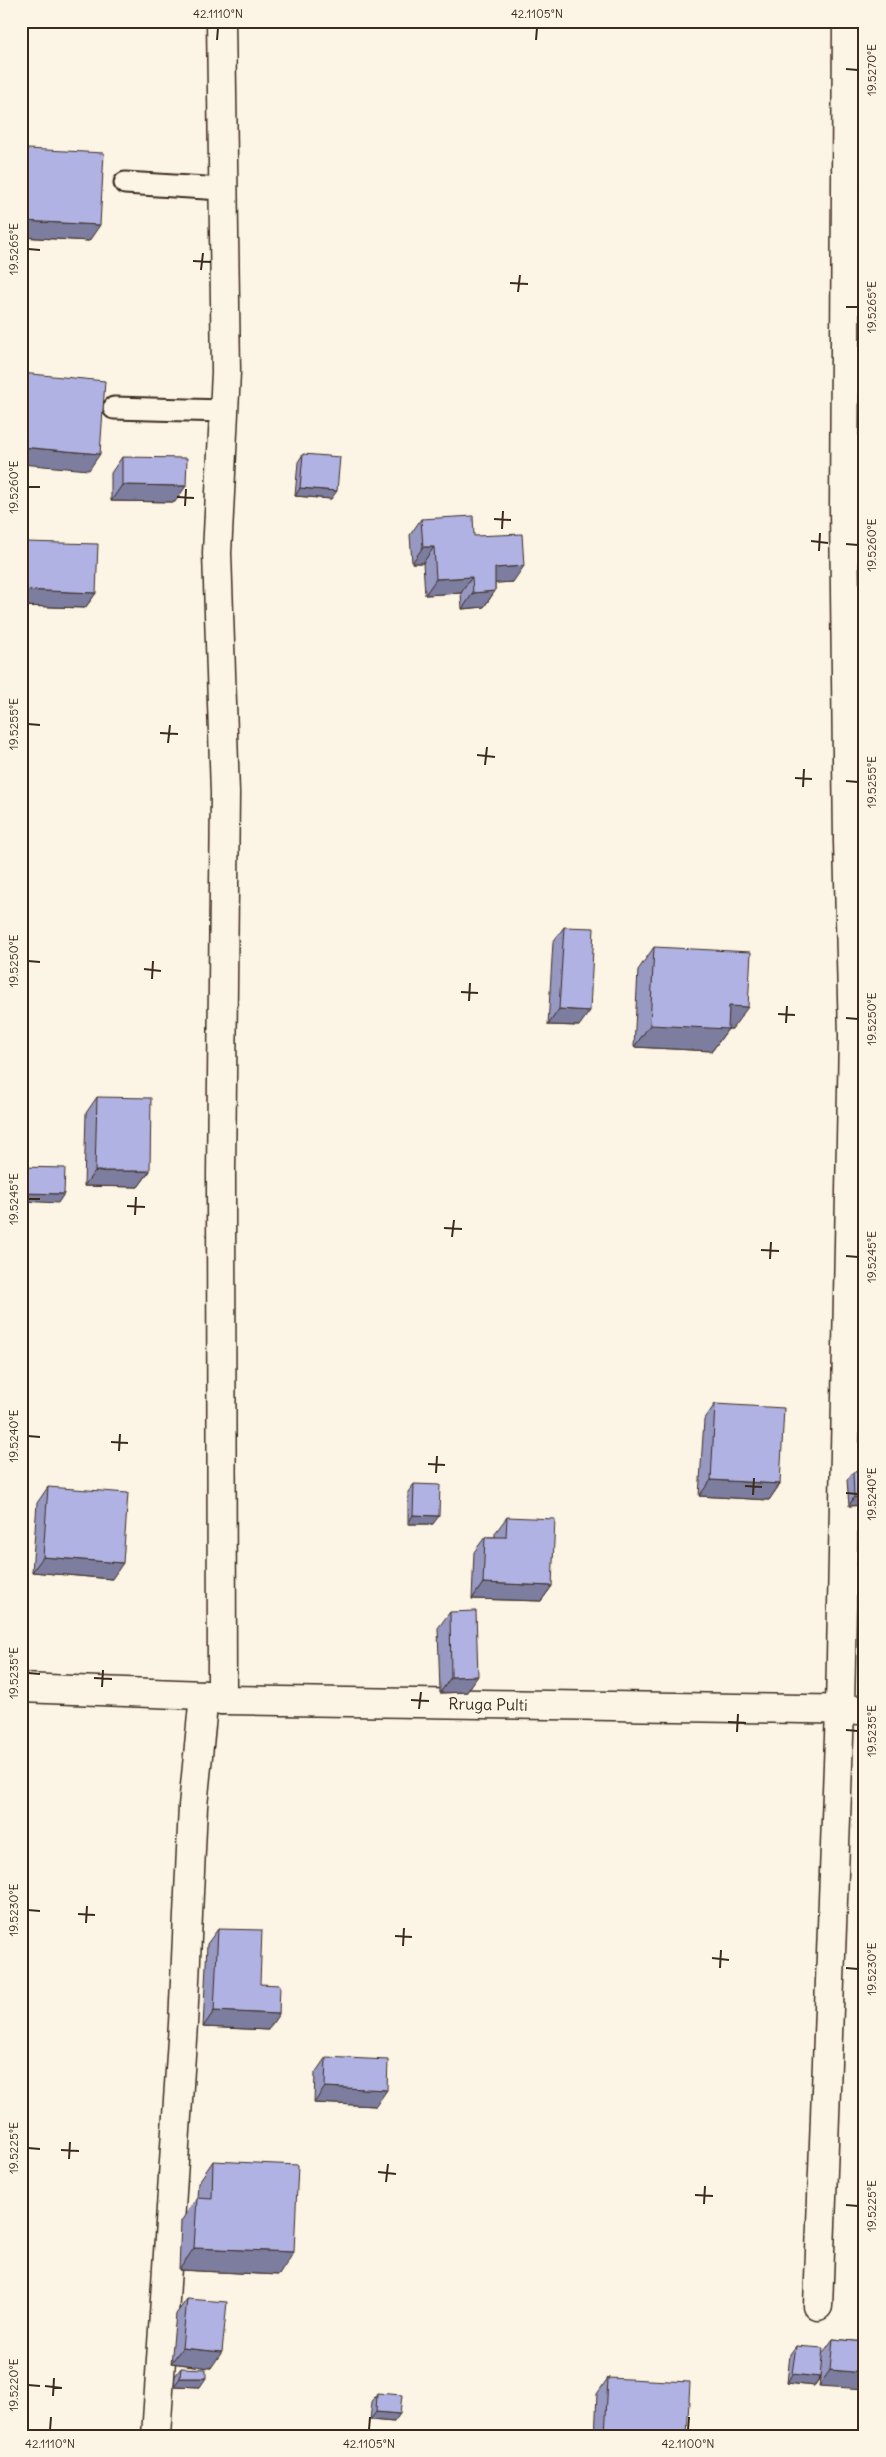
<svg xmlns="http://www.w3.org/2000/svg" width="886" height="2457" font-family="Delius,sans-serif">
<rect width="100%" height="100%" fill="#fcf5e5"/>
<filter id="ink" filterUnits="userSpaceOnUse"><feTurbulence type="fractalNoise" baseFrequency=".02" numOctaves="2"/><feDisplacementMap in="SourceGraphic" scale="10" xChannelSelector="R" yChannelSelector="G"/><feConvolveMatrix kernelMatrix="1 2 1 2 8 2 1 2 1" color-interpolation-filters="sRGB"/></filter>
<g filter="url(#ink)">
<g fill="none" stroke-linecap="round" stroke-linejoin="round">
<!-- lane casing -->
<g stroke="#3b2a1e" stroke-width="25">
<g id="lane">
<polyline points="125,183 222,189"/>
<polyline points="114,408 224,411"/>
</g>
</g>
<!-- street casing -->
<g stroke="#3b2a1e" stroke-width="31">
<g id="street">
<polyline points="221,21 226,372 217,553 225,793 221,1174 222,1700"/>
<polyline points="21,1688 204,1695 222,1700 865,1710"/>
<polyline points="818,2306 840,1710 853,1036 848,842 844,508 847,21"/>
<polyline points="156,2436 183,2024 193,1806 204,1695"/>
</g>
</g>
<!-- lane -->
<use href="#lane" stroke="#fcf5e5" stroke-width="21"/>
<!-- street -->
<use href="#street" stroke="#fcf5e5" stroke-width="28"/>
</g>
<!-- wall -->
<g fill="#9799c3" stroke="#3b2a1e">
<polygon points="27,149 89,241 21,237 21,157"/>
<polygon points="303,454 331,499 295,496 298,462"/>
<polygon points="122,457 175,502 111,501 111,473"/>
<polygon points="421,519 474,536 513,582 495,583 495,591 484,607 462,609 461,593 425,595 423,563 412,563 410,535"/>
<polygon points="25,542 96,593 85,608 21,606 21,547"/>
<polygon points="564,927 579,1026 548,1025 553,942"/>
<polygon points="654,947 732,1029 728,1029 712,1051 634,1047 638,970"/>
<polygon points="97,1097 150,1171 138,1187 84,1186 86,1113"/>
<polygon points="715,1404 780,1484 769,1500 699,1496 704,1420"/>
<polygon points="865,1471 865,1505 849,1506 847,1480 853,1472"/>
<polygon points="414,1484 433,1524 408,1524 408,1492"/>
<polygon points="48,1487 112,1579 32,1572 37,1503"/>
<polygon points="507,1517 552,1586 541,1601 472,1599 474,1552 485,1537 495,1537 495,1533"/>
<polygon points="865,1543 865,1613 858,1612 864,1544"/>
<polygon points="450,1612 467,1692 440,1693 438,1628"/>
<polygon points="218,1929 260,1984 268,2030 203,2027 207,1944"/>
<polygon points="326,2057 376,2106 314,2103 315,2073"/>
<polygon points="213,2161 279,2275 179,2270 181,2221 197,2198 198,2183"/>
<polygon points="865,2243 865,2328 862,2328"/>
<polygon points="187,2299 211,2368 171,2363 176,2314"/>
<polygon points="833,2339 865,2342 819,2386 820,2378 814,2386 787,2383 790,2354 796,2346 822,2354"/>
<polygon points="181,2368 200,2387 174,2386 175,2376"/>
<polygon points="608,2378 687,2436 595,2436 597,2394"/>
<polygon points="377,2393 394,2422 370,2420 372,2402"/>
</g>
<!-- shaded-wall -->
<g fill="#7b7d9f" stroke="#3b2a1e">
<polygon points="23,221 100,225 89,241 21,237 21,223"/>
<polygon points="21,447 100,454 89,470 21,464"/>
<polygon points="122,485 186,486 175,502 111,501"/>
<polygon points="300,488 337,491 331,499 295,496"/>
<polygon points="423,547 434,547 423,563 412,563"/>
<polygon points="524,566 513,582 483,584 495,568"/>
<polygon points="472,577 461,593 425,595 436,579"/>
<polygon points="23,590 96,593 85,608 21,606 21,593"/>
<polygon points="495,591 484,607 462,609 473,593"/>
<polygon points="729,1006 748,1007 732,1029 728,1029 712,1051 634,1047 650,1025"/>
<polygon points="559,1009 590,1011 579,1026 548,1025"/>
<polygon points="95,1171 150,1171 138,1187 84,1186"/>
<polygon points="21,1193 64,1194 58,1203 21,1201"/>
<polygon points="711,1480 780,1484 769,1500 699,1496"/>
<polygon points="854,1497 865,1497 865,1505 849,1506"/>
<polygon points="413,1515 439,1516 433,1524 408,1524"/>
<polygon points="43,1557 123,1563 112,1579 32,1572"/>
<polygon points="483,1583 552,1586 541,1601 472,1599"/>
<polygon points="865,1603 865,1613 858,1612"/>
<polygon points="478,1676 467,1692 440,1693 451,1677"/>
<polygon points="214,2011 279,2014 268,2030 203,2027"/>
<polygon points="325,2087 387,2090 376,2106 314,2103"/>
<polygon points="194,2248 294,2252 279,2275 179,2270"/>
<polygon points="182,2348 222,2352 211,2368 171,2363"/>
<polygon points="830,2370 865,2373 865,2389 819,2386"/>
<polygon points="792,2374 820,2377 814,2386 787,2383"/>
<polygon points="180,2378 206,2378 200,2387 174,2386"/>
<polygon points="376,2412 400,2414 394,2422 370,2420"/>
</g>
<!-- building -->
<g fill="#b0b2e3" stroke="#3b2a1e">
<polygon points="27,149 104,153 100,225 23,221"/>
<polygon points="21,373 105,381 100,454 21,447"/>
<polygon points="303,454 340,457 337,491 300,488"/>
<polygon points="122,457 187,458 186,486 122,485"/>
<polygon points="473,516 474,536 522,534 524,566 495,568 495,591 473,593 472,577 436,579 434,547 423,547 421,519"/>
<polygon points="25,542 98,544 96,593 23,590"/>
<polygon points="564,927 594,928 590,1011 559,1009"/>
<polygon points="654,947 751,952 748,1007 729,1006 728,1029 650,1025"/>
<polygon points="97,1097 151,1098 150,1171 95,1171"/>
<polygon points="21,1167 65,1168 64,1194 21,1193"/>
<polygon points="21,1404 25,1404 24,1439 21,1439"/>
<polygon points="715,1404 784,1408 780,1484 711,1480"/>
<polygon points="865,1471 865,1497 854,1497 853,1472"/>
<polygon points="414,1484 440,1485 439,1516 413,1515"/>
<polygon points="48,1487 128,1493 123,1563 43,1557"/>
<polygon points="507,1517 555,1519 552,1586 483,1583 485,1537 506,1537"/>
<polygon points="476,1611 478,1676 451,1677 450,1612"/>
<polygon points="218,1929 262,1930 260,1984 280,1985 279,2014 214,2011"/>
<polygon points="326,2057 388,2060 387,2090 325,2087"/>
<polygon points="213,2161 298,2165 294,2252 194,2248 197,2198 212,2199"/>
<polygon points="187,2299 227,2302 222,2352 182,2348"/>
<polygon points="833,2339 865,2342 865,2373 830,2370"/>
<polygon points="796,2346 823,2348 820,2377 792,2374"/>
<polygon points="181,2368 206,2369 206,2378 180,2378"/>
<polygon points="608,2378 690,2382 687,2436 605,2436"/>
<polygon points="377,2393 402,2395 400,2414 376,2412"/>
</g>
</g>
<!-- ticks -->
<path fill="none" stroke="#3b2a1e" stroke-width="2" d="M217,40l1,-12M536,40l1,-12M846,69l12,1M28,249l12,1M193,261l18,1M201,270l2,-17M510,283l18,1M518,292l2,-17M846,307h12M28,487h12M177,497l17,1M185,506l1,-17M494,519l17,1M502,529l1,-18M811,541l17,2M846,544l12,1M819,551l1,-18M28,724l12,1M160,733l18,1M168,743l2,-18M477,755l18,2M485,765l2,-18M795,778l17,1M846,781l12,1M803,787l1,-18M28,961l12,1M144,969l17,2M152,979l1,-18M461,992l17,1M469,1001l1,-18M778,1014l17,1M846,1018l12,1M786,1023l1,-17M28,1199h12M127,1206l18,1M135,1215l1,-18M444,1228l18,1M452,1237l2,-17M761,1250l18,1M846,1256l12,1M770,1259l1,-17M28,1436l12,1M111,1442l17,1M119,1451l1,-17M428,1464l17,1M436,1473l1,-17M745,1486l17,1M846,1493l12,1M753,1495l1,-17M28,1673l12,1M94,1678l18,1M102,1687l1,-17M411,1700l18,1M419,1709l2,-17M728,1722l18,1M846,1730l12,1M737,1732l1,-18M28,1910l12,1M78,1914l17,1M86,1923l1,-17M395,1936l17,1M403,1946l1,-18M712,1958l17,2M720,1968l1,-18M846,1968l12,1M28,2148l12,1M61,2150l18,1M69,2159l1,-17M378,2172l18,2M386,2182l2,-18M695,2195l18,1M704,2204l1,-18M846,2205l12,1M28,2385l12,1M45,2386l17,2M53,2396l1,-18M50,2430l1,-13M369,2430l1,-13M688,2430l1,-13"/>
<g text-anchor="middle" stroke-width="4.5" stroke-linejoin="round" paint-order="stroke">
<!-- street labels -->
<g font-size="16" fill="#3b2a1e" stroke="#fcf5e5">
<text transform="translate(488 1704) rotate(1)" y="6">Rruga Pulti</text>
</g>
</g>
<!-- margin -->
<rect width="886" height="2457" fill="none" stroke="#fcf5e5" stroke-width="55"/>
<rect x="28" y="28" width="830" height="2402" fill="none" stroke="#3b2a1e" stroke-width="2"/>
<g font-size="12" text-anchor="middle" fill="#3b2a1e">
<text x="218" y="18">42.1110°N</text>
<text x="537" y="18">42.1105°N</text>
<text transform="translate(872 70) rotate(-90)" y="4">19.5270°E</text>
<text transform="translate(14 249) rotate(-90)" y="4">19.5265°E</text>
<text transform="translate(872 307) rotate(-90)" y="4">19.5265°E</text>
<text transform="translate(14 487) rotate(-90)" y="4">19.5260°E</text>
<text transform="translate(872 545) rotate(-90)" y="4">19.5260°E</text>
<text transform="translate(14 724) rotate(-90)" y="4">19.5255°E</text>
<text transform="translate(872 782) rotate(-90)" y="4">19.5255°E</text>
<text transform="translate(14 961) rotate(-90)" y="4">19.5250°E</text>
<text transform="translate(872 1019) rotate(-90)" y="4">19.5250°E</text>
<text transform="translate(14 1199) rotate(-90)" y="4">19.5245°E</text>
<text transform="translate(872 1257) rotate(-90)" y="4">19.5245°E</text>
<text transform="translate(14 1436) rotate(-90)" y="4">19.5240°E</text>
<text transform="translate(872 1494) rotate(-90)" y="4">19.5240°E</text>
<text transform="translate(14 1673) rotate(-90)" y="4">19.5235°E</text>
<text transform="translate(872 1731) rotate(-90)" y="4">19.5235°E</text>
<text transform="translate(14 1910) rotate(-90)" y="4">19.5230°E</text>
<text transform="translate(872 1969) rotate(-90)" y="4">19.5230°E</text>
<text transform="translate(14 2148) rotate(-90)" y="4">19.5225°E</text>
<text transform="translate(872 2206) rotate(-90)" y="4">19.5225°E</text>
<text transform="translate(14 2385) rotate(-90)" y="4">19.5220°E</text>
<text x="50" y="2448">42.1110°N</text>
<text x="369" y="2448">42.1105°N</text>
<text x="688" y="2448">42.1100°N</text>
</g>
</svg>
